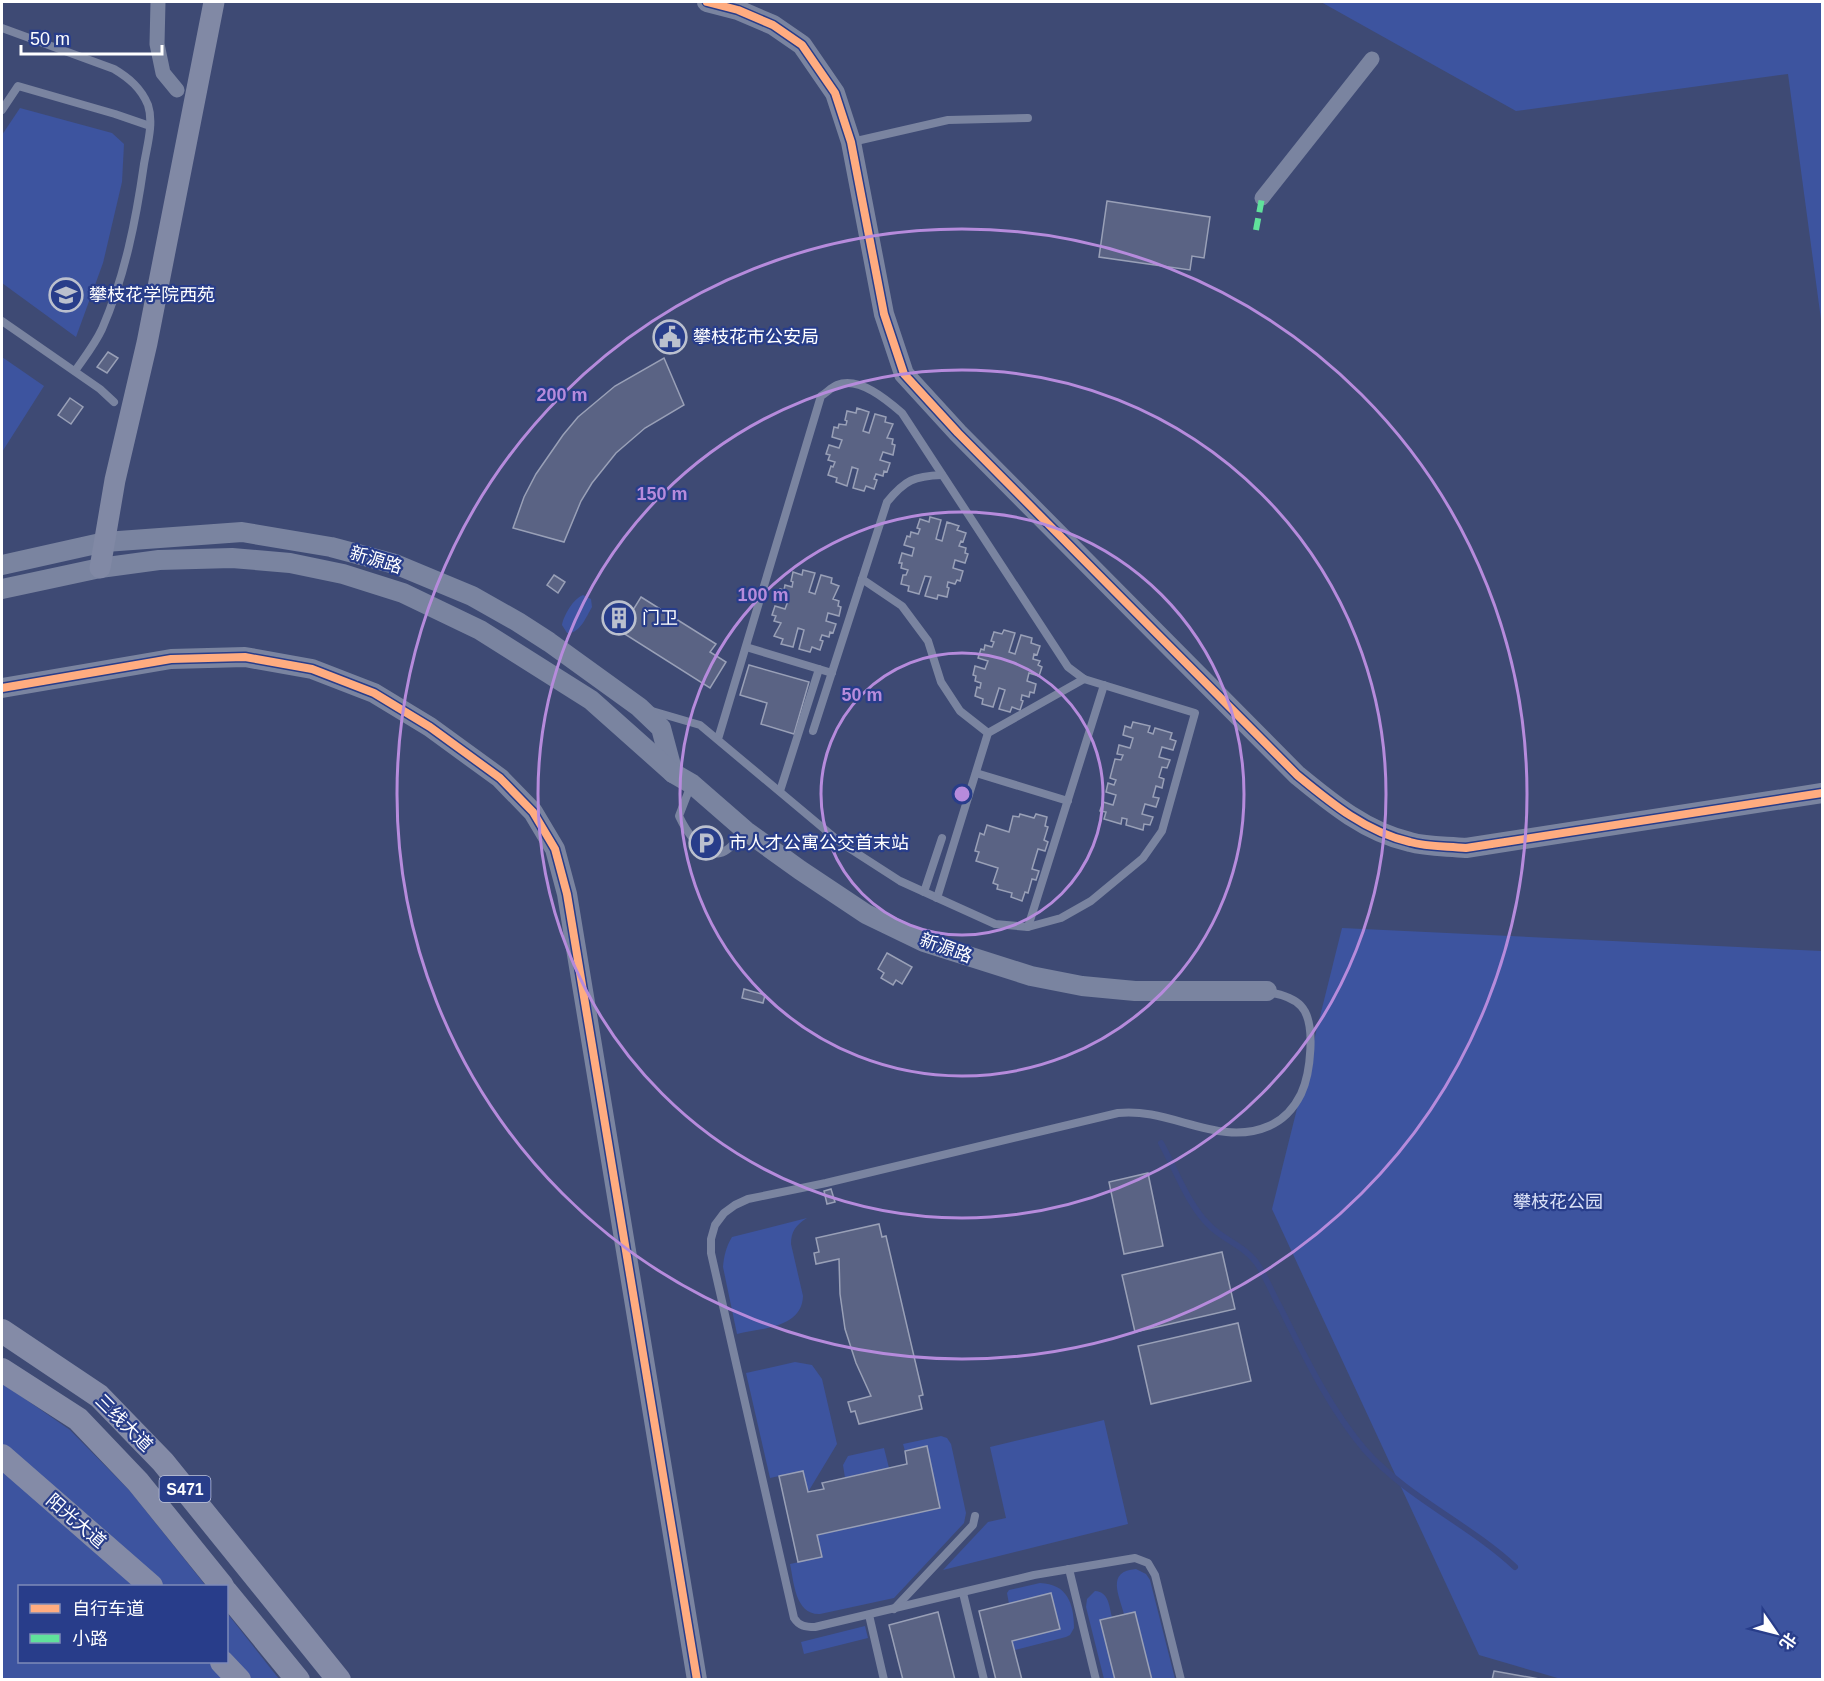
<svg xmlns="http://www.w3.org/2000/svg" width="1824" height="1681" font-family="Arial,'Noto Sans SC',sans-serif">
<rect width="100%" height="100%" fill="#3e4a74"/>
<!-- green -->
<g fill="#3d549f">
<polygon points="1321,2 1822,2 1822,327 1788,74 1516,111"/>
<polygon points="20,108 112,133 124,144 122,182 103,263 76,337 2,283 2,135"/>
<polygon points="2,357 44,386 2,452"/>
<path d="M583,595l8,4 1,8c-6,10 -12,27 -25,26l-5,-8c2,-10 11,-26 21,-30z"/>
<polygon points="1342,928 1822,951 1822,1679 1561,1679 1479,1655 1272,1209"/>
<path d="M807,1218c-11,7 -16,13 -16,26l12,52c-1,32 -41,32 -66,38l-14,-67c1,-11 3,-20 9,-30z"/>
<polygon points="795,1362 812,1365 822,1379 837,1444 808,1492 803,1471 770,1478 746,1373"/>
<polygon points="2,1383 70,1430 130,1491 206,1586 20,1586 20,1662 226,1662 227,1613 279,1679 2,1679"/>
<polygon points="1104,1420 1128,1524 943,1570 988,1522 1006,1518 990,1447"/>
<path d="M941,1436l6,2 4,6 15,69 -2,10 -70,75 -74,16c-25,1 -26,-32 -30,-50l32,-7 -5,-22 123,-27 -13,-61 -22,4 -2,-7z"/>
<polygon points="884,1448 889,1468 845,1478 843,1465 848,1456"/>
<path d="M1136,1569l10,5 4,6 25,99h-23l-17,-67 -11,2c-5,-19 -18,-43 12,-45z"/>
<path d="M1040,1583c27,1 34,20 34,45l-4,7 -4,2 -51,13 -3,-9 48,-13 -9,-35 -42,11 -2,-11 2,-3z"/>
<path d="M1095,1591c14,1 14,15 17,26l-12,4 15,58h-11l-18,-72 1,-8z"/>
<polygon points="865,1626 868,1638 804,1654 801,1642"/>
</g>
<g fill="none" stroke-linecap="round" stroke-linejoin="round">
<!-- stream -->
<path stroke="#3b4981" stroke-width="6" d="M1161,1143c14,25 27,62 48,82 14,15 38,22 49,40 9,14 15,30 23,44 24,48 49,100 84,141 43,48 104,74 150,117"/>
</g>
<!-- building -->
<g fill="#5a6384" stroke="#99a0b7" stroke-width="1.5">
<polygon points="1107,201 1210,217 1204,258 1192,256 1190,270 1099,257"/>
<polygon points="108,352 118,358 107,373 97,367"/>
<polygon points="664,358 684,405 645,428 616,453 592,483 581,501 564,542 513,528 524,497 536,474 563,435 578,417 615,386"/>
<polygon points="70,398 83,407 71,424 58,415"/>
<polygon points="857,408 869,412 863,431 869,433 875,414 886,417 885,422 893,424 887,438 893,439 892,444 895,445 893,455 883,452 880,460 890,463 887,472 884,471 883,476 876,474 874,479 877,480 874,489 866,486 864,491 853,488 858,469 852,467 847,486 836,482 837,478 828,475 831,466 833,467 835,462 828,460 830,455 826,454 829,445 839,448 842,440 832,437 834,427 838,428 839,424 846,425 847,421 845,420 847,411 856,413"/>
<polygon points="930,517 941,520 936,539 942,541 947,522 959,526 957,530 966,533 963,542 961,541 959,546 966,548 965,553 968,554 965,563 955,560 953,568 963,571 960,581 957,580 955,584 948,582 947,587 949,588 947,597 938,595 937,599 925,596 931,577 925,576 919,594 908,591 909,586 901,584 903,575 906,575 908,570 901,568 902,563 899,563 902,553 912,556 914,548 904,545 907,536 910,537 911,532 918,534 920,529 917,528 920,519 929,522"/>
<polygon points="803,570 815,573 809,592 815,594 821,575 832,578 831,583 839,586 833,599 839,601 838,606 841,607 839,616 828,613 826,621 836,624 833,633 830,632 829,637 822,635 820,640 823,641 820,650 812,647 810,652 799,649 804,630 798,628 793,647 781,644 783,639 774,636 781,623 774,621 776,616 772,615 775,606 785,609 788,601 777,598 780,589 784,590 785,585 792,587 793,582 791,581 793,572 802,575"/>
<polygon points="554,575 565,582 558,593 547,585"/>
<polygon points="641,597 716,644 710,652 726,662 710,688 620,631"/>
<polygon points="617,606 630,614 620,631 606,623"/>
<polygon points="1004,630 1015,633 1009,652 1015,654 1021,635 1032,638 1031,643 1040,646 1037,655 1034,654 1033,659 1040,661 1038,665 1042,667 1039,676 1029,673 1027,681 1036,684 1034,693 1030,692 1029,697 1022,695 1021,700 1023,701 1020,710 1012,707 1010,712 999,709 1005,690 999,688 993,707 982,704 983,699 975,696 977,687 980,688 981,683 975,681 976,676 973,675 975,666 985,669 988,661 978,658 981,649 984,650 985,645 992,647 994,642 991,641 994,632 1002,634"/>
<polygon points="749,665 809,682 794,734 761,724 767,703 740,695"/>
<polygon points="1133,722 1150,726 1148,732 1153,734 1155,728 1172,733 1170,739 1176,741 1173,750 1162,747 1159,757 1170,760 1167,768 1162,767 1159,777 1164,779 1162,788 1156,786 1153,797 1159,798 1156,807 1145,804 1142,814 1153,817 1150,825 1144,824 1143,830 1126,825 1127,819 1122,818 1121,824 1104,819 1106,812 1100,811 1103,802 1113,805 1116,795 1106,792 1108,783 1114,785 1116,780 1110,778 1115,759 1121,760 1123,755 1117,754 1119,745 1130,748 1133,738 1123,735 1125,726 1131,728"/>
<polygon points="1020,814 1034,818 1036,814 1047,817 1045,826 1048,827 1044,840 1048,842 1045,851 1038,849 1032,869 1039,871 1036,880 1032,879 1028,893 1025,892 1022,901 1011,897 1012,893 997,889 998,885 993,883 998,868 976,861 979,852 975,851 980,833 984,835 987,825 1009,832 1013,816 1019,817"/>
<polygon points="887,953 912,967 902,984 896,980 893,985 881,978 884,973 878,969"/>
<polygon points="744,989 765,995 763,1003 742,998"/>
<polygon points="1148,1173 1163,1246 1124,1254 1109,1182"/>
<polygon points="831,1189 835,1202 827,1204 824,1191"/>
<polygon points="879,1224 882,1237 886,1236 923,1395 919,1396 922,1409 859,1424 855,1411 851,1412 848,1402 871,1396 856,1363 845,1329 840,1294 839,1259 816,1264 814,1253 819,1252 816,1238"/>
<polygon points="1222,1252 1235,1309 1135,1332 1122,1275"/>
<polygon points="1238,1323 1251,1381 1151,1404 1138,1346"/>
<polygon points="927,1446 940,1508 817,1535 822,1557 798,1562 779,1476 803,1471 808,1492 824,1489 822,1483 907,1464 905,1451"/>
<polygon points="1051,1593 1060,1629 1012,1641 1022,1680 996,1680 979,1611"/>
<polygon points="938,1612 955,1680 903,1680 889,1625"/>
<polygon points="1135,1612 1152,1680 1115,1680 1100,1620"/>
<polygon points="1494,1671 1545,1680 1492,1680"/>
</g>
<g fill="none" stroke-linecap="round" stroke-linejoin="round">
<!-- service -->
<g stroke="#7a84a0" stroke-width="8">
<path d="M2,28l112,41c15,9 27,19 34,36 6,18 -1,41 -4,59 -8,56 -19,112 -42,165 -7,15 -18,29 -27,42"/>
<polyline points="2,110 18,86 115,114 150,126"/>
<polyline points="852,142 948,120 1028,118"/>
<polyline points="2,321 100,389 114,402"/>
<polyline points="862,579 902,606 928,641 941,682 960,711 988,733"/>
<polyline points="746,647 832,673"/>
<path d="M652,711l48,14 141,118 59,38 95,43 33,3 33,-9 30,-17 52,-43 19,-27 33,-118 -111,-34 -16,-12 -166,-254c-15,-13 -43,-37 -65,-28 -5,2 -11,8 -16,11l-103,343"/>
<path d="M813,731l74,-229c18,-22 27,-26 55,-27"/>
<polyline points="976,773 1068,801"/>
<path d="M691,785l-12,31c6,13 23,41 41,37 10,-2 18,-15 25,-22"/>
<polyline points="780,791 819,669"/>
<polyline points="924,892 942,838"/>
<polyline points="937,898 988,733 1084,679"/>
<polyline points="1028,927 1104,685"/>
<polyline points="1069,1569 1096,1680"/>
<polyline points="963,1593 984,1680"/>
<polyline points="894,1609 973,1525 975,1516"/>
<polyline points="869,1615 884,1680"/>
<path d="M1181,1680l-26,-105 -7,-12 -13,-5 -101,17 -219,52c-10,0 -16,-1 -21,-9l-83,-365v-14l4,-14 9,-12 11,-8 13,-6 78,-16 292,-70c52,-6 101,35 151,13 14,-6 25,-18 32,-32 9,-19 16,-71 0,-88 -8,-9 -21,-12 -33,-14"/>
</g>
<!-- minor -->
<g stroke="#7a84a0" stroke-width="15">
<polyline points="158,2 157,44 163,73 177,90"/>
<polyline points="1262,198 1372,59"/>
</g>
<!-- tertiary -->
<g stroke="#7a84a0" stroke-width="20">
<path d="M707,2l31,8 35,15 29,20 33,48 16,49 33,172 20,60 54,59 339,342c34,28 69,57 113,67 17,5 37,4 56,6l356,-55"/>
<polyline points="2,565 105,542 242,532 331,547 395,564 472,596 518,622 549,642 639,707 661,728 673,773"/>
<polyline points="2,589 100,568 159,560 232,558 290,563 343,574 403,593 480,630 591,700 673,773 692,784 746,831 800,870 866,914 924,942 1031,976 1082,986 1135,991 1267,991"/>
<polyline points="2,688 171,659 245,657 312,669 374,693 430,727 500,778 533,812 555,849 567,894 697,1680"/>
</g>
<!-- secondary -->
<polyline stroke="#8189a5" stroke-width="21" points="100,568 115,480 147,343 214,2"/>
<!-- primary -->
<g stroke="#848ba7" stroke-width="24">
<polyline points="2,1331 99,1396 163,1462 339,1680"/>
<polyline points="2,1370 78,1419 138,1482 222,1586"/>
<polyline points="2,1456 151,1586"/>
<polyline points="226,1592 298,1680"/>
<polyline points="222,1662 239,1680"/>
</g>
<!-- quiet -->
<polyline stroke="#60e19b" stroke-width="6" stroke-dasharray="12 6" stroke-linecap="butt" points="1256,230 1262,198"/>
<!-- cycleway casing -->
<g stroke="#283d8a" stroke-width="11">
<g id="cycleway">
<path d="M707,2l31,8 35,15 29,20 33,48 16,49 33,172 20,60 54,59 339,342c34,28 69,57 113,67 17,5 37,4 56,6l356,-55"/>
<polyline points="2,688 171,659 245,657 312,669 374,693 430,727 500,778 533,812 555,849 567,894 697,1680"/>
</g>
</g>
<!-- cycleway -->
<use href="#cycleway" stroke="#ffac80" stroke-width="8"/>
</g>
<!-- distance rings -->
<g fill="none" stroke="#b68bdc" stroke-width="3">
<circle cx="962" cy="794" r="141"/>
<circle cx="962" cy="794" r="282"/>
<circle cx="962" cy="794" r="424"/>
<circle cx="962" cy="794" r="565"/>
</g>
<!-- icons -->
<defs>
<g id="university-ring" transform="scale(1.725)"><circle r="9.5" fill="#283d8a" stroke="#bbc0ce" stroke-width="1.5"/><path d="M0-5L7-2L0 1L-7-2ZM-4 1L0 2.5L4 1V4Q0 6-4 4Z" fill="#bbc0ce"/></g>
<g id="civic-ring" transform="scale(1.725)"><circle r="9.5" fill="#283d8a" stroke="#bbc0ce" stroke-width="1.5"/><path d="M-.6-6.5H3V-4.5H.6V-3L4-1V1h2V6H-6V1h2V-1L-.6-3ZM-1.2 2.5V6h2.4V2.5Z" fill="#bbc0ce"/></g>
<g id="building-ring" transform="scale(1.725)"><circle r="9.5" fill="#283d8a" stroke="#bbc0ce" stroke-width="1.5"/><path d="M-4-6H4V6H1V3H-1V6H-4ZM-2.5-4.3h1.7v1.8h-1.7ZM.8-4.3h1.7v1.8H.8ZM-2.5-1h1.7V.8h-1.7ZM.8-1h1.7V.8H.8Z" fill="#bbc0ce"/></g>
<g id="parking-ring" transform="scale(1.725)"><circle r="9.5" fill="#283d8a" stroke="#bbc0ce" stroke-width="1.5"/><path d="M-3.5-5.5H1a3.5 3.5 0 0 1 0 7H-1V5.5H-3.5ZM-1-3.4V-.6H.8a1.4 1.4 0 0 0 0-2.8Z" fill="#bbc0ce"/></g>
</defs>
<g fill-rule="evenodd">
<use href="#university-ring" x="66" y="295"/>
<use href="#civic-ring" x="670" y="337"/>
<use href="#building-ring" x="619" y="618"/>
<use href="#parking-ring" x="706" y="843"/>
</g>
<g text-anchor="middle" stroke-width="4.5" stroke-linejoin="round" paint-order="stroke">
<!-- shield labels -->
<rect fill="#283d8a" stroke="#bec5dc" stroke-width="1.5" x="159.5" y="1476" width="51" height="26" rx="4.5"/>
<g font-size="16" font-weight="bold" fill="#fff">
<text x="185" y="1495">S471</text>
</g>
<!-- poi labels -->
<g font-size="18" fill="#fff" stroke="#283d8a" text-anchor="start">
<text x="89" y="301">攀枝花学院西苑</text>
<text x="693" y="343">攀枝花市公安局</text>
<text x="642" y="624">门卫</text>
<text x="729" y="849">市人才公寓公交首末站</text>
</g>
<!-- street labels -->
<g font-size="18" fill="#fff" stroke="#283d8a">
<text transform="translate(376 560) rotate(17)" y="6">新源路</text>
<text transform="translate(946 948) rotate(20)" y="6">新源路</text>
<text transform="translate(124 1423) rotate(45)" y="6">三线大道</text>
<text transform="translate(76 1521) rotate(41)" y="6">阳光大道</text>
</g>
<!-- park labels -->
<g font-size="18" fill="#dae1f7" stroke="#283d8a">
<text x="1558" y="1208">攀枝花公园</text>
</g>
</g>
<circle cx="962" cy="794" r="9" fill="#b68bdc" stroke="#283d8a" stroke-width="3"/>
<g font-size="18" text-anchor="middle" font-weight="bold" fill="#b68bdc" stroke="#283d8a" stroke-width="4.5" stroke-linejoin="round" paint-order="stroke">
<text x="562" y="401">200 m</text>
<text x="662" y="500">150 m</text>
<text x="763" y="601">100 m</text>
<text x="862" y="701">50 m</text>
</g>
<!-- border -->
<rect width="1824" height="1681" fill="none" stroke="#ffffff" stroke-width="6"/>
<!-- legend -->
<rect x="18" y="1585" width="210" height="78" fill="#283d8a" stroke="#7e8bb9" stroke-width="1.5"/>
<rect x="30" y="1604" width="30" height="9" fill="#ffac80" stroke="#7e8bb9" stroke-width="1.5"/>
<text x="72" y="1615" font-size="18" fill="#ffffff">自行车道</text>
<rect x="30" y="1634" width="30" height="9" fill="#60e19b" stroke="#7e8bb9" stroke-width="1.5"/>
<text x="72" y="1645" font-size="18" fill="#ffffff">小路</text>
<!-- north arrow -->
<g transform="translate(1776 1633) rotate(125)" stroke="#283d8a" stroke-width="4.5" paint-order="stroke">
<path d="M0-4.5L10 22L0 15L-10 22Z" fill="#ffffff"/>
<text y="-9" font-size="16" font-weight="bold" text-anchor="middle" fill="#ffffff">北</text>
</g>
<!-- scale -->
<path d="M21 45v9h141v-9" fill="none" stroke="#ffffff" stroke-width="3"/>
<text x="30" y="45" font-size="18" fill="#ffffff" stroke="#283d8a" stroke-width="4.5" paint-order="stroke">50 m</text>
</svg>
